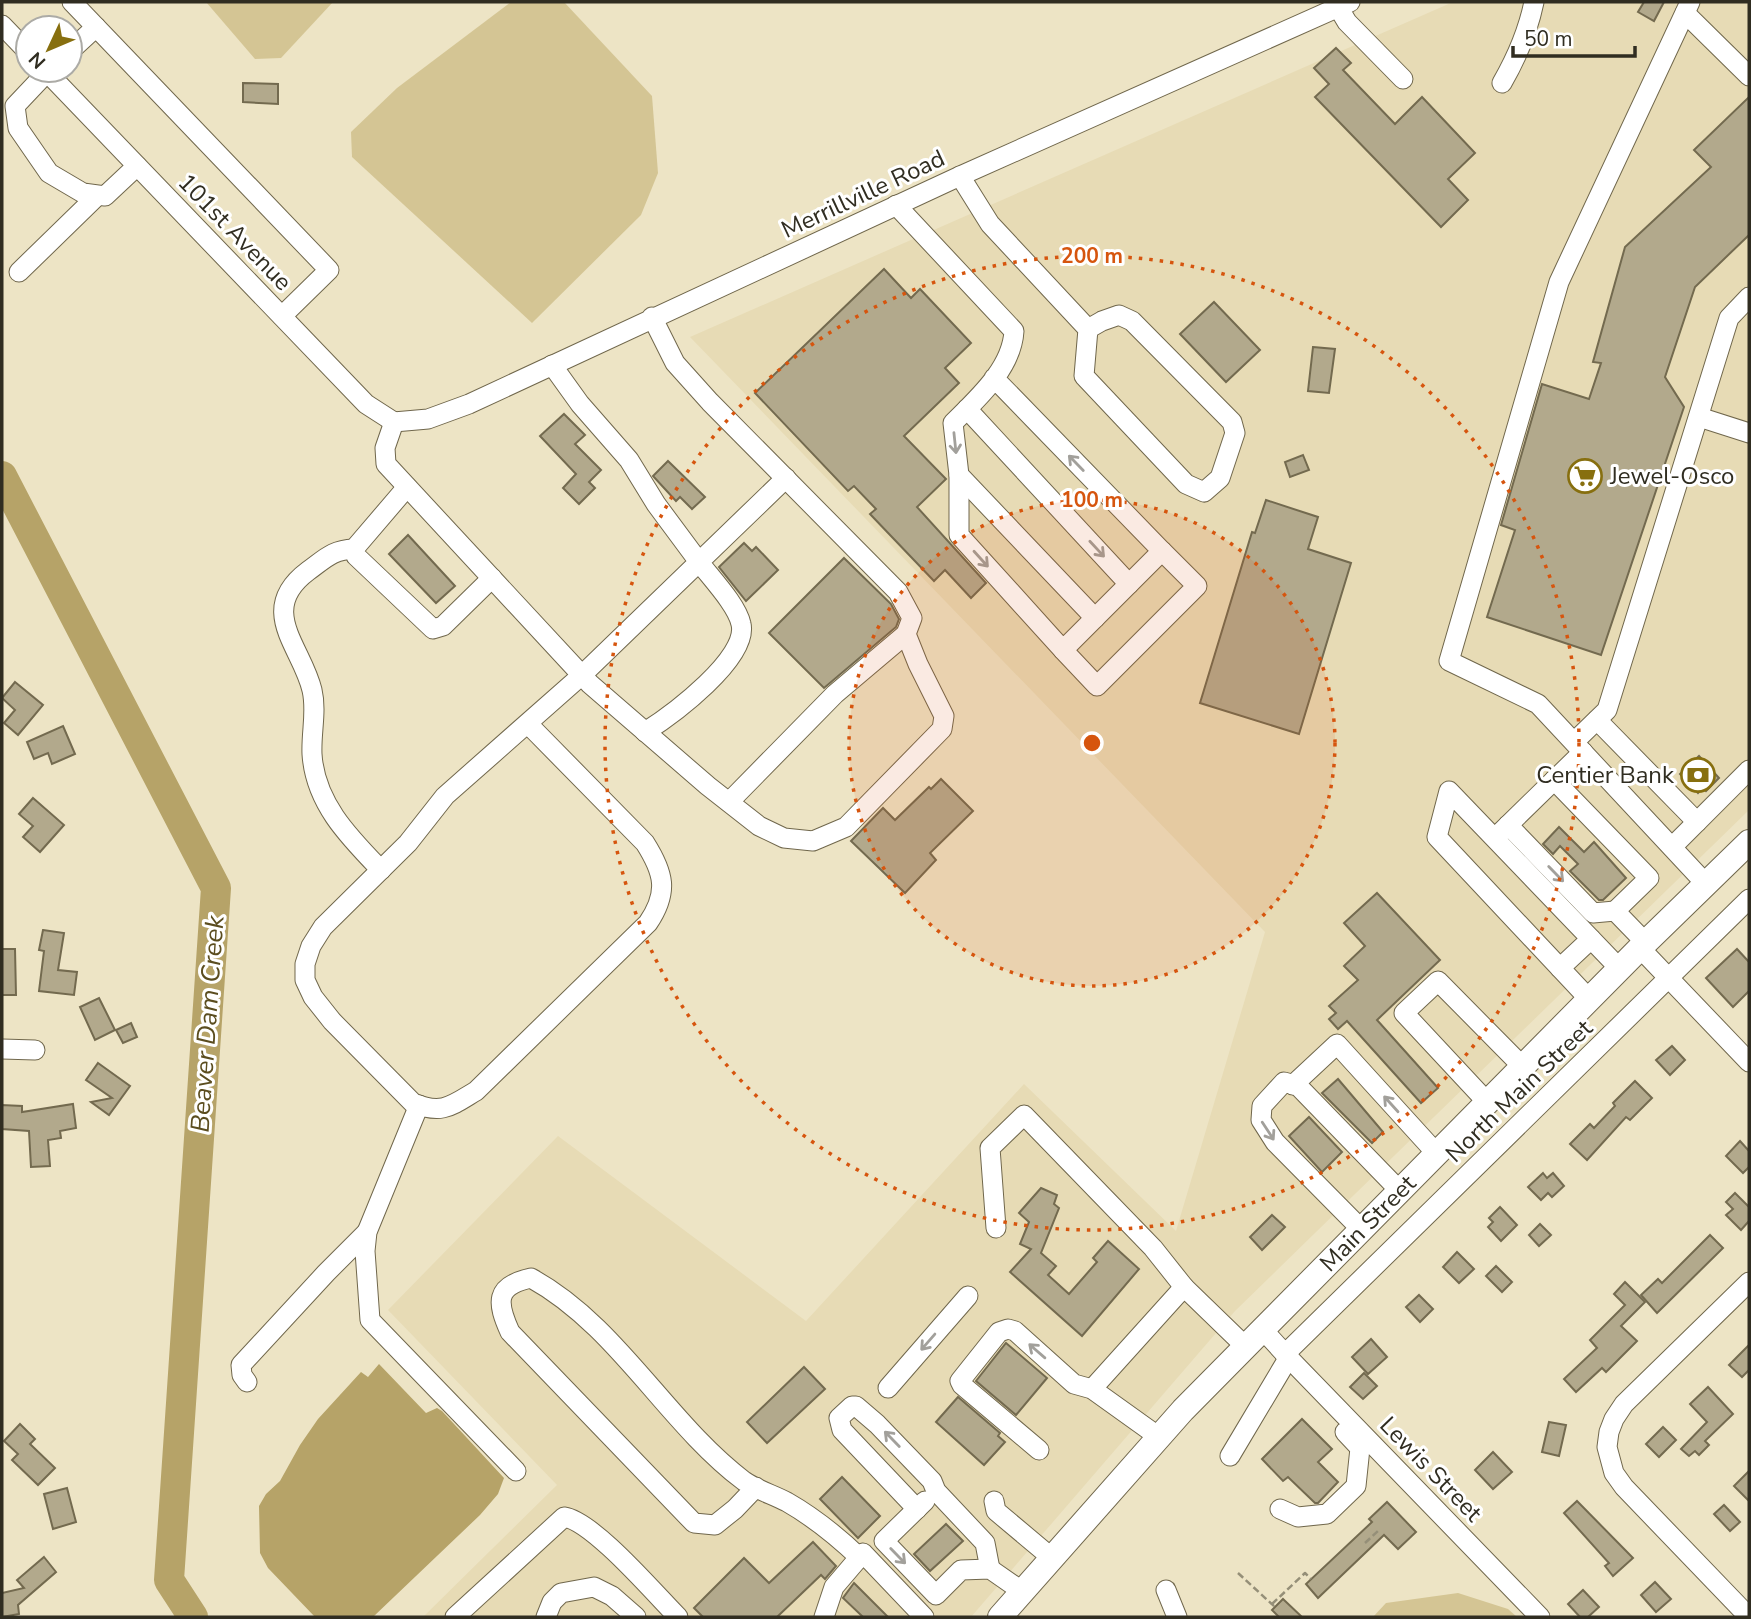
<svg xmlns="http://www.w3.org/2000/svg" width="1751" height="1619" font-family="'Nunito Sans',sans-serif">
<rect width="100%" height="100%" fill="#ede4c5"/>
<!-- built -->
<polygon fill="#e7dbb5" points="1453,2 1749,2 1749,810 1235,1311 971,1617 423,1617 557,1485 388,1310 558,1136 806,1321 1024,1084 1176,1231 1265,932 690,337"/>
<!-- green -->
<g fill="#d4c594">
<polygon points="206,2 333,2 281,58 255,59"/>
<polygon points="511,2 564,2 652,96 658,173 641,215 532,323 352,157 351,132 397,88"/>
<polygon points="1458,1593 1508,1609 1517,1617 1373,1617 1386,1603"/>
</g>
<!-- water -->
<polygon fill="#b6a368" points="379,1364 426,1413 437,1408 442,1411 504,1478 498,1494 480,1515 373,1617 315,1617 268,1568 260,1553 259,1506 266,1494 280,1481 300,1445 318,1419 361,1372 368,1377"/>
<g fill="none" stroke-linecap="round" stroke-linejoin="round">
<!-- river -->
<polyline stroke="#b6a368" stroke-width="30" points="2,476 216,888 169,1580 193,1617"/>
</g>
<!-- building -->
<g fill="#b2a98c" stroke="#736a4f" stroke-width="2">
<polygon points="1644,2 1664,2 1654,21 1638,12"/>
<polygon points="1336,48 1351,63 1343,70 1395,124 1422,97 1475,153 1448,179 1468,200 1441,227 1315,97 1329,84 1314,68"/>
<polygon points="243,83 278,84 278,104 243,102"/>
<polygon points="1749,97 1749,235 1695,287 1665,377 1684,407 1601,655 1487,617 1515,530 1501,525 1542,384 1589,399 1601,363 1593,362 1625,247 1711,167 1694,150"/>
<polygon points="884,269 911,298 920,289 971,343 945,368 959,383 904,436 946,479 917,507 986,583 971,598 945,570 934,581 870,514 876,509 854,486 848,491 755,393"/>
<polygon points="1214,302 1260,350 1226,382 1180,334"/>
<polygon points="1313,347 1335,349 1329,393 1308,391"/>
<polygon points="564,414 585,435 575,444 601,470 589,482 595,488 579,504 563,488 576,474 540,436"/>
<polygon points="1303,455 1309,470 1290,477 1285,462"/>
<polygon points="668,461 705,497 692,509 680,497 676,501 653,476"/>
<polygon points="1266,500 1318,517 1308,549 1351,563 1299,734 1200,703 1252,532 1255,533"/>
<polygon points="408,535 455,586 436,603 389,554"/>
<polygon points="744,543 752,551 756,547 778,570 746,601 719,567"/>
<polygon points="844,558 891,604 899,619 896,627 824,688 769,633"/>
<polygon points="15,682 43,705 18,735 4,723 15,710 2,698"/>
<polygon points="63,726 75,754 52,764 48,753 34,759 27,742"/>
<polygon points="1699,756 1719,778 1706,791 1703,788 1698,793 1680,774"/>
<polygon points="941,779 973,811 930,853 936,860 905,893 851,841 883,808 895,820 929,787 931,789"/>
<polygon points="33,798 64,825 40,852 23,837 33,826 19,814"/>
<polygon points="1559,827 1584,852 1594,842 1626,878 1603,900 1599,900 1570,871 1578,864 1560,846 1553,854 1543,844"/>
<polygon points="1377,893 1440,960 1377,1020 1438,1088 1421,1103 1347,1021 1338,1029 1329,1019 1336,1013 1329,1006 1358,980 1344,966 1365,946 1344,923"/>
<polygon points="43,930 64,933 58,970 77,972 74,995 39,991 44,951 39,950"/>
<polygon points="2,949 15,949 16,995 2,995"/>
<polygon points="1737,949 1749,962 1749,991 1733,1007 1706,978"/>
<polygon points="99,998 115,1030 95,1040 80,1007"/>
<polygon points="131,1023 137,1037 123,1043 116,1030"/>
<polygon points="1672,1046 1685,1060 1670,1075 1656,1060"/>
<polygon points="98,1063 130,1086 109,1115 91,1102 112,1098 86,1080"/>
<polygon points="1338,1079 1383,1132 1372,1143 1322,1093"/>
<polygon points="1635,1081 1652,1098 1630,1120 1626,1117 1587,1160 1570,1144 1590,1124 1594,1128 1615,1106 1613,1103"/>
<polygon points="73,1104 76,1128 60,1131 61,1138 48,1140 50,1166 31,1167 29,1131 2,1129 2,1105 22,1106 22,1112"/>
<polygon points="1309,1117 1342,1152 1322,1172 1289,1136"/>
<polygon points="1740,1141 1749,1151 1749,1167 1743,1173 1726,1156"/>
<polygon points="1543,1173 1547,1178 1553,1173 1564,1186 1552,1197 1548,1193 1541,1200 1528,1187"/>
<polygon points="1041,1188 1057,1195 1054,1204 1059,1208 1041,1253 1056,1266 1048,1275 1069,1294 1097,1262 1093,1258 1108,1241 1139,1269 1082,1336 1010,1272 1031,1249 1020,1244 1029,1222 1019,1213"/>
<polygon points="1735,1193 1749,1207 1749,1221 1741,1230 1726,1215 1733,1209 1726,1202"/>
<polygon points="1500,1207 1517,1225 1501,1241 1488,1227 1493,1222 1489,1218"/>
<polygon points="1272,1215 1285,1227 1262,1250 1250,1237"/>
<polygon points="1540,1224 1551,1235 1539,1246 1529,1235"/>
<polygon points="1710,1235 1723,1248 1657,1313 1641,1295 1658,1279 1662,1283"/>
<polygon points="1457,1252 1474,1269 1459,1283 1443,1267"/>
<polygon points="1496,1266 1512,1282 1502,1292 1486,1276"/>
<polygon points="1625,1282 1645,1302 1621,1326 1637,1341 1606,1372 1602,1368 1576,1392 1564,1379 1597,1348 1590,1340 1625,1305 1614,1294"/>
<polygon points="1419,1295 1433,1309 1420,1322 1406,1307"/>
<polygon points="1371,1339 1387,1357 1368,1374 1352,1357"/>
<polygon points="1006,1343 1047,1378 1016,1415 976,1381"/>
<polygon points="1749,1345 1749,1370 1742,1377 1729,1365"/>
<polygon points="804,1367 825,1389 767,1443 747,1422"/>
<polygon points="1364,1373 1377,1386 1363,1399 1350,1387"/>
<polygon points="1708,1387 1733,1414 1705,1441 1709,1445 1699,1455 1695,1451 1689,1456 1681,1449 1707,1422 1690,1404"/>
<polygon points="958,1397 1000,1433 998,1436 1005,1442 984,1465 936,1422"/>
<polygon points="1302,1419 1332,1449 1318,1462 1338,1482 1318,1503 1315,1503 1288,1477 1283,1481 1262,1459"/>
<polygon points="1549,1422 1566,1425 1559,1456 1542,1452"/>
<polygon points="20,1424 35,1439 30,1444 55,1468 38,1485 12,1460 18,1454 4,1441"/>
<polygon points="1663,1427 1676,1440 1659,1457 1646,1444"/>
<polygon points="1493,1452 1512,1472 1493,1489 1475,1470"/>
<polygon points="1749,1471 1749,1501 1734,1486"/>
<polygon points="842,1477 880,1516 858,1538 820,1499"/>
<polygon points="67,1488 76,1522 53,1529 44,1494"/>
<polygon points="1577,1501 1633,1558 1613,1576 1605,1566 1609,1563 1564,1513"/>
<polygon points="1387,1502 1416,1532 1398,1549 1384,1535 1318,1598 1306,1584 1372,1522 1369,1519"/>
<polygon points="1724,1505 1740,1522 1730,1531 1714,1514"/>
<polygon points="946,1524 963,1541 930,1571 914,1554"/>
<polygon points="813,1542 836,1566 825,1579 821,1575 777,1617 703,1617 694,1608 744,1558 769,1583"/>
<polygon points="44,1557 56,1572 18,1605 19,1614 2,1617 2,1593 24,1588 17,1580"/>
<polygon points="1655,1582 1671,1599 1656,1612 1641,1595"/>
<polygon points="854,1583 888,1617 863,1617 843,1598"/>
<polygon points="1583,1590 1599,1607 1588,1617 1580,1617 1568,1604"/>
<polygon points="1283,1599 1302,1617 1279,1617 1272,1610"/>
</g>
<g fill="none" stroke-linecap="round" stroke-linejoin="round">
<!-- minor casing -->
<g stroke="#70674c" stroke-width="21">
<g id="minor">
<polyline points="72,2 96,27"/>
<polyline points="1690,2 1559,282 1449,661 1538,704 1706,884"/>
<polyline points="1338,7 1347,22 1403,79"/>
<polyline points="1685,13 1749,76"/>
<polyline points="2,25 28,52"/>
<polyline points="70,51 96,27 329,270 282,316"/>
<polyline points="45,70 366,404 394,422"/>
<polyline points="49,70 15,106 18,128 49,173 83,193 105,196 137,166"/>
<path d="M1502,83c15,-26 26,-52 32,-81"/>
<polyline points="960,176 990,224 1088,329 1084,376 1186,484 1204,492 1220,478 1235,433 1232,422 1132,321 1119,315 1102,321 1088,329"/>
<path d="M896,205l118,126c-2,37 -36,67 -61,92l6,52 136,143 67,-67 -168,-173"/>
<polyline points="19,272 97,196"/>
<polyline points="967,409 1129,584"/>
<polyline points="1699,417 1749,433"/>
<polyline points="394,422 385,448 386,464 590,684 708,786 759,826 784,838 813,841 846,827 942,729 944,716 918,664 906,634 912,618 898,592 710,402 675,363 652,317"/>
<polyline points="394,422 428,419 469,404 960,176 1350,2"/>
<polyline points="959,475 959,535 1063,650 1095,618"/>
<polyline points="407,487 354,549 356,556 433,629 443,626 492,578"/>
<path d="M354,549c-22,1 -28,9 -46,22 -52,39 -6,76 4,119 5,21 -1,42 0,64 3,49 37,83 69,116"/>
<polyline points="1063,650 1097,686 1197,586 1162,551"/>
<polyline points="1597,720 1697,822"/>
<path d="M528,724l117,119c19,30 24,49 3,80l-172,168c-25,15 -34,24 -63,12l-81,-82 -19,-24 -8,-17v-16l6,-18 12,-19 85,-84 37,-47 137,-121 117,-113 -43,-58 -27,-44 -49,-56 -28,-39"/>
<path d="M645,732c27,-17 104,-74 96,-108 -4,-19 -30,-46 -42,-62l87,-84"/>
<polyline points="1574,742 1607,710 1729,318 1749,297"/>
<polyline points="1554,780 1649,878 1615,911 1646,943"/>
<polyline points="729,802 835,694 906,634"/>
<polyline points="1508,825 1593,913 1615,911"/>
<polyline points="1500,833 1583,752"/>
<polyline points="1672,847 1749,770"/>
<polyline points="1640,948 1749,1062"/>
<polyline points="1560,968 1591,939"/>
<polyline points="1590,1000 1437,837 1449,791 1620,969"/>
<polyline points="2,1049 35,1050"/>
<polyline points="1293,1085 1337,1044 1437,1154"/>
<polyline points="1487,1102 1404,1013 1438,981 1523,1067"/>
<polyline points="419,1105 367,1232 365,1251 370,1320 516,1471"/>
<polyline points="996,1228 990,1148 1024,1115 1153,1248 1184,1287"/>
<polyline points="1362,1230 1275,1142 1261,1120 1262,1106 1284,1082 1298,1086 1400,1191"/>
<polyline points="1264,1331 1285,1354 1749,899"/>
<polyline points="1285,1354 1540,1617"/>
<polyline points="247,1382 242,1375 241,1365 326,1273 367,1232"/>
<polyline points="888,1388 968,1296"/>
<polyline points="1092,1389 1184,1287 1247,1348"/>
<polyline points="1039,1450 962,1385 960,1381 999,1332 1008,1329 1015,1331 1074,1384 1092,1389 1159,1437"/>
<polyline points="1230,1456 1289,1357"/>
<path d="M756,1487l-21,22 -20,16 -21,-2 -184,-191c-13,-29 -16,-46 21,-54 87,48 135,144 213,203 13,9 30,14 43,21 28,16 50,34 73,56"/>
<polyline points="925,1501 884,1541 936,1595 961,1570 990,1569 1023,1592"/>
<polyline points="994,1501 996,1511 1052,1558"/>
<polyline points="917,1509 842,1430 839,1418 852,1406 856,1406 877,1424 932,1481 936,1491 985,1543 990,1569"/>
<polyline points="1280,1509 1298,1517 1327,1514 1356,1486 1360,1448 1345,1432"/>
<polyline points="1166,1590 1177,1617"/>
<path d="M455,1617l109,-100c29,4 91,77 114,100"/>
<polyline points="546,1617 552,1602 561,1593 594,1587 612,1596 636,1617"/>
<polyline points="824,1617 834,1587 863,1553 924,1617"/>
<polyline points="1749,1617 1624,1487 1614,1473 1607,1447 1609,1432 1614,1419 1624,1404 1749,1282"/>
</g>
</g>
<!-- major casing -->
<g stroke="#70674c" stroke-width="26">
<g id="major">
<path id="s1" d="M1000,1617l183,-207 457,-462 109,-106"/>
</g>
</g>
<!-- path -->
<g stroke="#958f78" stroke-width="2.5" stroke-dasharray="7 3.5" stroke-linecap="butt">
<polyline points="1365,1543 1379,1530"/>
<polyline points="1238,1573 1275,1607"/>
<polyline points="1272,1604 1305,1573 1311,1579"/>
</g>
<!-- minor -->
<use href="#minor" stroke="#fff" stroke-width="19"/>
<!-- major -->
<use href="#major" stroke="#fff" stroke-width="24"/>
</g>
<!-- one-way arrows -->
<defs><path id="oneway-shaft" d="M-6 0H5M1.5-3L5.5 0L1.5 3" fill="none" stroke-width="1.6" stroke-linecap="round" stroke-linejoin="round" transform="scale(1.75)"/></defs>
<g stroke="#a2a09b">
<use href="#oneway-shaft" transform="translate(955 443) rotate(84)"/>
<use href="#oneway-shaft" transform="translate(1076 463) rotate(-134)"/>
<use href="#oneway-shaft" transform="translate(1097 549) rotate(47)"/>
<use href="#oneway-shaft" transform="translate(981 559) rotate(48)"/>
<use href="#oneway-shaft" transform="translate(1556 874) rotate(46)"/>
<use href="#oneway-shaft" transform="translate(1391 1104) rotate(-132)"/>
<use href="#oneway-shaft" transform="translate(1268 1131) rotate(57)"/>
<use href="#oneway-shaft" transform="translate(928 1342) rotate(131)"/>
<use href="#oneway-shaft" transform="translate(1037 1351) rotate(-139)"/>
<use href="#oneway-shaft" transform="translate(892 1439) rotate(-134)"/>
<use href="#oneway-shaft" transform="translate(898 1556) rotate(46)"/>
</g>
<!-- distance rings -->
<circle cx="1092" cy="743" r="243" fill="#d6550e" fill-opacity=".12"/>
<g fill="none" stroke="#d6550e" stroke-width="3.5" stroke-dasharray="3.5 7">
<circle cx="1092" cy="743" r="243"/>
<circle cx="1092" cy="743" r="487"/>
</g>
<!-- icons -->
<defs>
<g id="supermarket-ring" transform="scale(1.75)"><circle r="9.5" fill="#fff" stroke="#876f0f" stroke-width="1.5"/><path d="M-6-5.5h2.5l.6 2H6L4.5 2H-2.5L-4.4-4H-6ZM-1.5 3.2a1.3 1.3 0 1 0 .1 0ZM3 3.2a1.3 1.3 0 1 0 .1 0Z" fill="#876f0f"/></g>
<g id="bank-ring" transform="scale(1.75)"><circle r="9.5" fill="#fff" stroke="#876f0f" stroke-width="1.5"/><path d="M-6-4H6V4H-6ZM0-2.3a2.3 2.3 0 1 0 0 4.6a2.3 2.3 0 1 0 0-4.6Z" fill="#876f0f"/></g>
</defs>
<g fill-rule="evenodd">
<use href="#supermarket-ring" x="1585" y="476"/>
<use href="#bank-ring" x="1698" y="775"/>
</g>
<g text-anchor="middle" stroke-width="6" stroke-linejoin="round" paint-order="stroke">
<!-- street labels -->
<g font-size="24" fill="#302d21" stroke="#fff">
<text transform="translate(863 194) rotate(-25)" y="8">Merrillville Road</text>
<text transform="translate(235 232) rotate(46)" y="8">101st Avenue</text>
<text transform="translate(1519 1091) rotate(-44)" y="8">North Main Street</text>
<text dy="8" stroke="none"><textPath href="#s1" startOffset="539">Main Street</textPath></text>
<text transform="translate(1431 1469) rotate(46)" y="8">Lewis Street</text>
</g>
<!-- poi labels -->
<g font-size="24" fill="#302d21" stroke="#fff" text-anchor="start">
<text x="1610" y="484">Jewel-Osco</text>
<text x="1674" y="783" text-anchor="end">Centier Bank</text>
</g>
<!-- water labels -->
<g font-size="26" font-style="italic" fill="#5b4d1f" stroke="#fff">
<text transform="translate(207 1024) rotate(-86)" y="9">Beaver Dam Creek</text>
</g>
</g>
<circle cx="1092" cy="743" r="10" fill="#d6550e" stroke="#fff" stroke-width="3.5"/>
<g font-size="21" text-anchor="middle" font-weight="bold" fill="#d6550e" stroke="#fff" stroke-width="6" stroke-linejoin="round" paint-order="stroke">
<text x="1092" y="263">200 m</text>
<text x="1092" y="507">100 m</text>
</g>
<!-- border -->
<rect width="1751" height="1619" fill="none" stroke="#302d21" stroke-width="7"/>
<!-- north arrow -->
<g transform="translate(49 49) rotate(226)"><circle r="33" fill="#ffffff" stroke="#acaba6" stroke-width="2"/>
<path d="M0-5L12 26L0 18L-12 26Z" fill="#876f0f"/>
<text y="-10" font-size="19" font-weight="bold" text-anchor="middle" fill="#302d21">N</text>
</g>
<!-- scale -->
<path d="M1513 46v10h122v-10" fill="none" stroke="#302d21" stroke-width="3.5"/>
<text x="1524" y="46" font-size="21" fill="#302d21" stroke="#ffffff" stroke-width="5" paint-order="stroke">50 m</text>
</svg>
